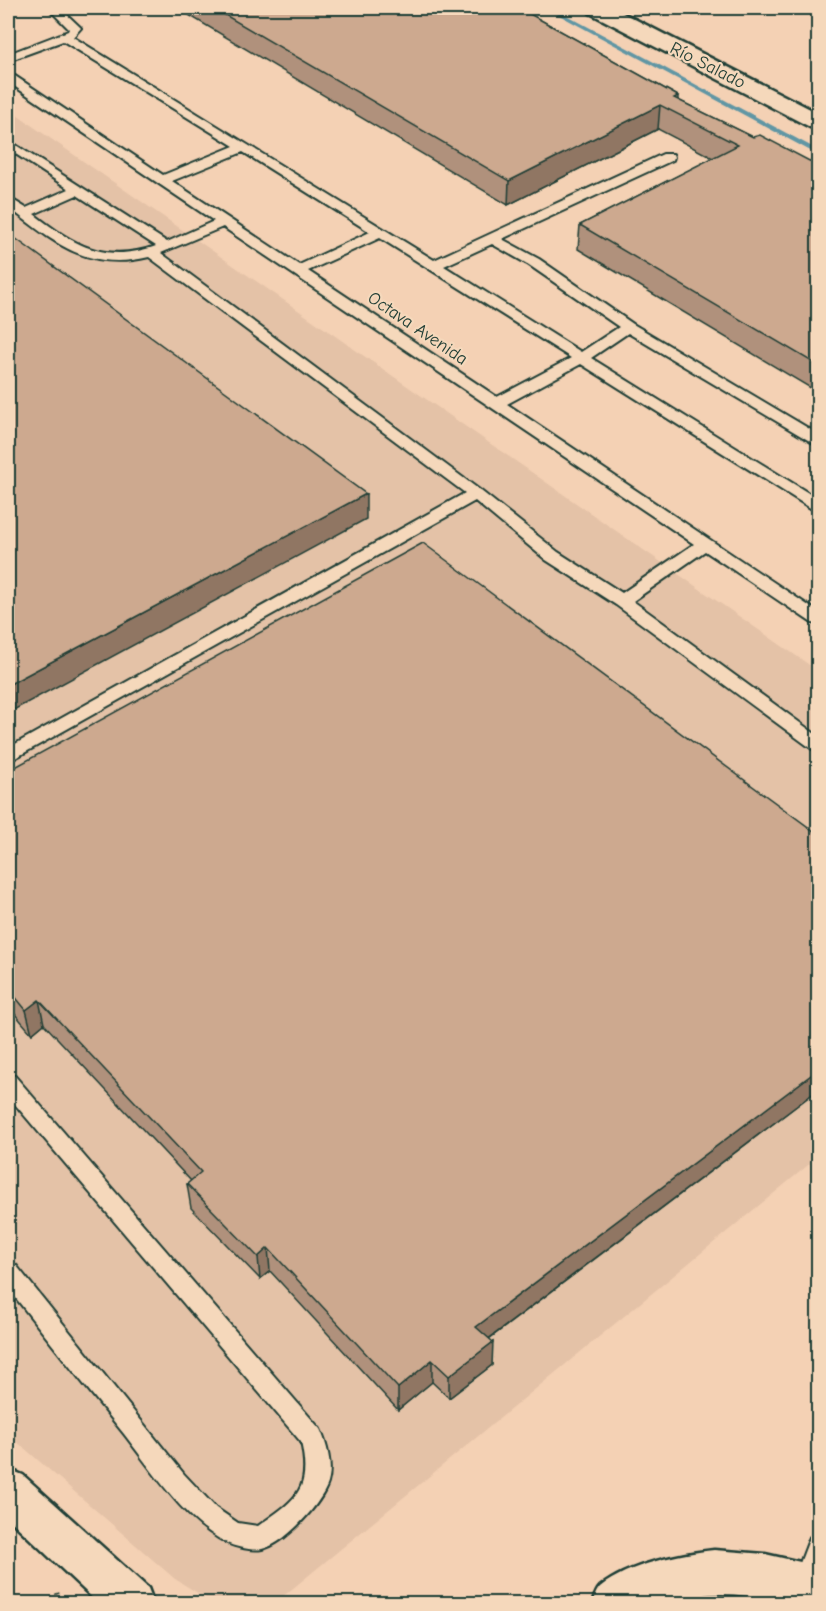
<svg xmlns="http://www.w3.org/2000/svg" width="826" height="1611" font-family="'Comic Neue',sans-serif">
<rect width="100%" height="100%" fill="#f4d1b4"/>
<filter id="ink" filterUnits="userSpaceOnUse"><feTurbulence type="fractalNoise" baseFrequency=".0167" numOctaves="2"/><feDisplacementMap in="SourceGraphic" scale="12" xChannelSelector="R" yChannelSelector="G"/><feConvolveMatrix kernelMatrix="1 2 1 2 8 2 1 2 1" color-interpolation-filters="sRGB"/></filter>
<g filter="url(#ink)">
<!-- built -->
<polygon fill="#e4c2a7" points="8,109 818,671 818,1157 275,1603 214,1603 175,1579 8,1434"/>
<g fill="none" stroke-linecap="round" stroke-linejoin="round">
<!-- stream -->
<polygon fill="#6196a4" fill-rule="evenodd" points="546,8 553,8 818,150 818,155"/>
<!-- lane casing -->
<g stroke="#1f3d34" stroke-width="4">
<g id="lane">
<path d="M48,8h12l19,18 2,2 -8,9 361,223 229,-106h10l1,3 -1,3 -171,79 37,20 94,65 185,110v10l-5,-1 -185,-110 -37,25 227,141v12l-6,-2 -231,-145 -74,40 311,208v12l-6,-1 -107,-72 -72,50 185,135v15l-6,-2 -196,-144 -70,-45 -71,-59 -467,261v-14l457,-255 -316,-236c-63,15 -95,-15 -141,-50v-10l18,11 43,-19 -61,-40v-9l159,102 47,-21 -206,-139v-9l4,1 151,101 71,-29 -171,-105 -55,20v-7l60,-23 1,-2zM243,152l127,80 -71,33 -127,-84zM77,195l79,51c-52,18 -82,-1 -122,-32zM223,227l471,317 -72,49 -64,-41 -77,-61 -320,-238zM380,238l191,120 -74,39 -189,-126zM492,244l37,21 90,62 -38,25 -137,-86z"/>
<path d="M8,1074l7,2 305,353c7,15 13,37 8,54 -7,21 -43,61 -66,66 -9,2 -27,-2 -35,-6 -42,-21 -75,-73 -103,-109 -39,-48 -78,-97 -116,-146v-26l8,3 168,209 32,34 22,15 20,3c38,-27 54,-35 43,-84l-293,-346z"/>
<polygon points="818,1533 818,1577 813,1592 804,1596 795,1592 792,1584 810,1537"/>
</g>
</g>
<!-- street casing -->
<g stroke="#1f3d34" stroke-width="5">
<polygon id="street" points="587,8 613,8 818,113 818,129 810,127 590,13"/>
</g>
<!-- secondary casing -->
<g stroke="#1f3d34" stroke-width="5">
<g id="secondary">
<polygon points="8,1469 23,1475 148,1588 154,1604 99,1604 8,1518"/>
<path d="M714,1550l51,4 53,12v38c-34,0 -67,-11 -101,-10 -19,0 -37,6 -55,9 -22,4 -48,1 -70,1 2,-6 4,-13 8,-17 29,-23 79,-33 114,-37z"/>
</g>
</g>
<!-- path -->
<polyline stroke="#1f3d34" stroke-width="4.5" stroke-dasharray="1.5 5" stroke-linecap="butt" points="57,1593 61,1604"/>
<!-- lane -->
<use href="#lane" fill="#f5d8bb" fill-rule="evenodd"/>
<!-- street -->
<use href="#street" fill="#f5d8bb" fill-rule="evenodd"/>
<!-- secondary -->
<use href="#secondary" fill="#f5d8bb" fill-rule="evenodd"/>
</g>
<!-- wall -->
<g fill="#b0917b" stroke="#1f3d34" stroke-width="1.5">
<polygon points="177,8 519,8 678,96 678,100 753,137 819,166 819,393 578,249 580,225 713,158 658,129 508,205"/>
<polygon points="8,771 819,835 819,1089 489,1339 492,1365 449,1398 432,1382 398,1410 270,1271 260,1279 191,1208 187,1184 191,1181 44,1024 32,1034 8,1006"/>
</g>
<!-- shaded-wall -->
<g fill="#907664" stroke="#1f3d34" stroke-width="1.5">
<polygon points="660,105 658,129 508,205 509,181"/>
<polygon points="366,494 366,519 8,713 8,685"/>
<polygon points="39,1000 44,1024 32,1034 26,1010"/>
<polygon points="819,1069 819,1089 475,1349 476,1327"/>
<polygon points="268,1248 270,1271 260,1279 258,1257"/>
<polygon points="493,1342 492,1365 449,1398 449,1376"/>
<polygon points="432,1360 432,1382 398,1410 398,1388"/>
</g>
<!-- building -->
<g fill="#cda98f" stroke="#1f3d34" stroke-width="1.5">
<polygon points="213,8 519,8 678,96 674,98 753,137 760,135 819,166 819,366 580,225 738,145 660,105 509,181"/>
<polygon points="8,233 366,494 8,685"/>
<polygon points="423,543 819,835 819,1069 476,1327 493,1342 449,1376 432,1360 398,1388 268,1248 258,1257 187,1184 201,1172 39,1000 26,1010 8,988 8,771"/>
</g>
</g>
<g text-anchor="middle" stroke-width="4.5" stroke-linejoin="round" paint-order="stroke">
<!-- far-street labels -->
<g font-size="18" fill="#1f3d34" stroke="#f5d8bb">
<text transform="translate(708 65) rotate(27)" y="6">Río Salado</text>
<text transform="translate(418 328) rotate(34)" y="6">Octava Avenida</text>
</g>
</g>
<!-- margin -->
<rect width="826" height="1611" fill="none" stroke="#f5d8bb" stroke-width="30"/>
<rect x="15" y="15" width="796" height="1581" fill="none" stroke="#1f3d34" stroke-width="2" filter="url(#ink)"/>
</svg>
